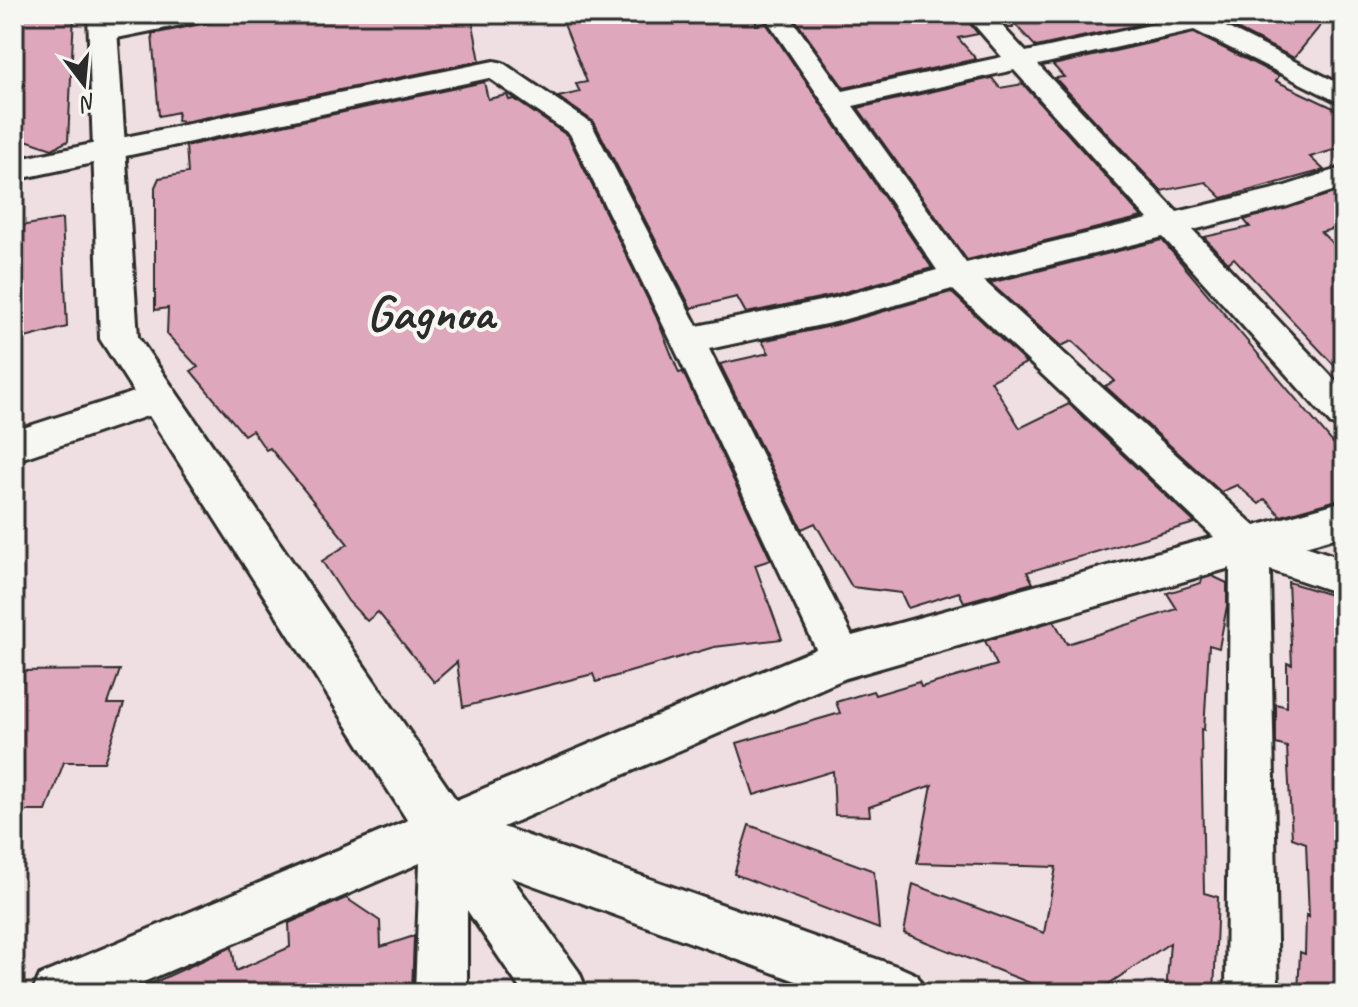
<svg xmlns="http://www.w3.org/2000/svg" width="1358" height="1007" font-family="Caveat,sans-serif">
<rect width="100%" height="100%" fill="#efdee2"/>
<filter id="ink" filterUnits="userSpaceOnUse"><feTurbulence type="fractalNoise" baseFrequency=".0125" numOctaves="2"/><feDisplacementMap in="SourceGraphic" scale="16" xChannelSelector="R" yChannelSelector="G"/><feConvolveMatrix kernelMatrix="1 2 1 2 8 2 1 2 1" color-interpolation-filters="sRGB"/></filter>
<g filter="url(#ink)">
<!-- building -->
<g fill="#dfa7bb" stroke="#2b2b2b" stroke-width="2">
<polygon points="34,14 74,14 68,141 52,149 14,136 14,18"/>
<polygon points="251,14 471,14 480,61 184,122 177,121 178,112 159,116 152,34"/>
<polygon points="560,14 756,14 756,25 766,23 932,268 834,295 746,313 737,297 691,308 594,122 558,97 580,92 576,84 587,82"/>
<polygon points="817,14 962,14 978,34 958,38 976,59 844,88 794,18"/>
<polygon points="995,14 1166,14 1168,18 1036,47 1012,21 1013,28 1008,28"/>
<polygon points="1207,14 1330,14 1294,58"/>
<polygon points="1194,33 1279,76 1276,81 1344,113 1344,147 1310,157 1324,170 1222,198 1206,182 1161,191 1055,78 1064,77 1053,65"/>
<polygon points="992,78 1000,88 1023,84 1142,217 967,260 858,108"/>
<polygon points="484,82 488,99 507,95 509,100 514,99 568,136 656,316 679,373 683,372 771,560 755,565 782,639 714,647 596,682 593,674 463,707 457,662 434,682 378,612 367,621 348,601 322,561 348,544 270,448 266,450 252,430 244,435 191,371 198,367 167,334 168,308 155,310 155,187 159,178 188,173 186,146"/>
<polygon points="1344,190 1344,226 1321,232 1344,255 1344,376 1234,258 1228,263 1204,237 1250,227 1244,220"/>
<polygon points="62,219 67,327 14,341 14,227"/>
<polygon points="1162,240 1344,456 1344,498 1281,516 1265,499 1259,504 1237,485 1221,492 1105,386 1115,381 1072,341 1061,346 990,283"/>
<polygon points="951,292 1026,363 991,381 1020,428 1069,404 1195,523 1027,572 1033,583 964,602 959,592 908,608 901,593 852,587 815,523 802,529 720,364 769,353 762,341 836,325"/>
<polygon points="1212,576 1227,583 1227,606 1219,648 1209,645 1204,730 1201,729 1204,893 1218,897 1214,993 1166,993 1170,943 1095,993 1055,993 904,933 913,884 1044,933 1056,867 917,863 932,785 869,807 870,816 835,815 833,771 754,795 737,743 840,713 836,702 873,691 875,695 919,682 921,687 997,665 985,641 1054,621 1067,644 1177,609 1167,593 1201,583 1202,579"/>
<polygon points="1288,582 1344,599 1344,631 1334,629 1339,693 1344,694 1344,993 1298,993 1300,952 1305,954 1306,915 1309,917 1306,843 1292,838 1287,747 1276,744 1276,704 1287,707 1287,663 1292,665"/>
<polygon points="120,670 108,704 124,704 104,762 64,762 46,811 14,811 14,671"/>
<polygon points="749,825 874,871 879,929 734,874"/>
<polygon points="346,898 380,921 381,947 414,936 412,993 131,993 232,947 236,971 290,947 289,923"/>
</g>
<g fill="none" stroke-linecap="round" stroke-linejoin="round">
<!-- street casing -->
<g stroke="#2b2b2b" stroke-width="6">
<g id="street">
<polygon points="162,14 213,14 210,19 201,21 102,41 93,38 89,33 93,28"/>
<path d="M763,14h25l55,77 159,-34 -37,-43h26l35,38 147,-32 -4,-6h31l144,72v19l-150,-75 -156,35 139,147 105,-25 62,-20v20l-56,19 -95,24 151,160v38l-13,-4 -168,-187 -179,44 271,245 89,-25v34l-39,11 39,13v36l-74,-25 8,423h-52l4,-425 -384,110 -343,149 396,140 18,8 8,18h-96l-362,-132v132h-52l5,-130 -302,130h-86l8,-18 776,-326 -145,-308 -101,-207 -81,-56 -475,102v-20l480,-99 9,2 88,60 106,203 138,-28 102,-28zM1014,70l134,149 -182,44 -113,-157zM952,289l262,248 -362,99 -143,-287 126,-27z"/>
<polygon points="159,384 171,388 177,398 171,408 14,461 14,431"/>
</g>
</g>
<!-- secondary casing -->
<g stroke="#2b2b2b" stroke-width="6">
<polygon id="secondary" points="88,14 116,14 138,337 463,810 579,972 588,993 523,993 425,848 100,339"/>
</g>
<!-- street -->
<use href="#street" fill="#f6f6f2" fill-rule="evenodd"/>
<!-- secondary -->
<use href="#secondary" fill="#f6f6f2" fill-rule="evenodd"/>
</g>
</g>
<g text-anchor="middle" stroke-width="8" stroke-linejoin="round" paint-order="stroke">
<!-- town labels -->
<g font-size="50" font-weight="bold" fill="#2b2b2b" stroke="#f6f6f2">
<text x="430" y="329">Gagnoa</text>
</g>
</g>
<!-- margin -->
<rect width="1358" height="1007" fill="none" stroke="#f6f6f2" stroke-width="48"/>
<rect x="24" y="24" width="1310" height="959" fill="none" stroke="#2b2b2b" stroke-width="3" filter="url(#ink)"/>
<!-- north arrow -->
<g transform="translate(84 84) rotate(164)" stroke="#f6f6f2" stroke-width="6" paint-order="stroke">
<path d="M0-6L14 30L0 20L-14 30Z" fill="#2b2b2b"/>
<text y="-12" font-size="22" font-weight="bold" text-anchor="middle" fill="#2b2b2b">N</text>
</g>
</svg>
